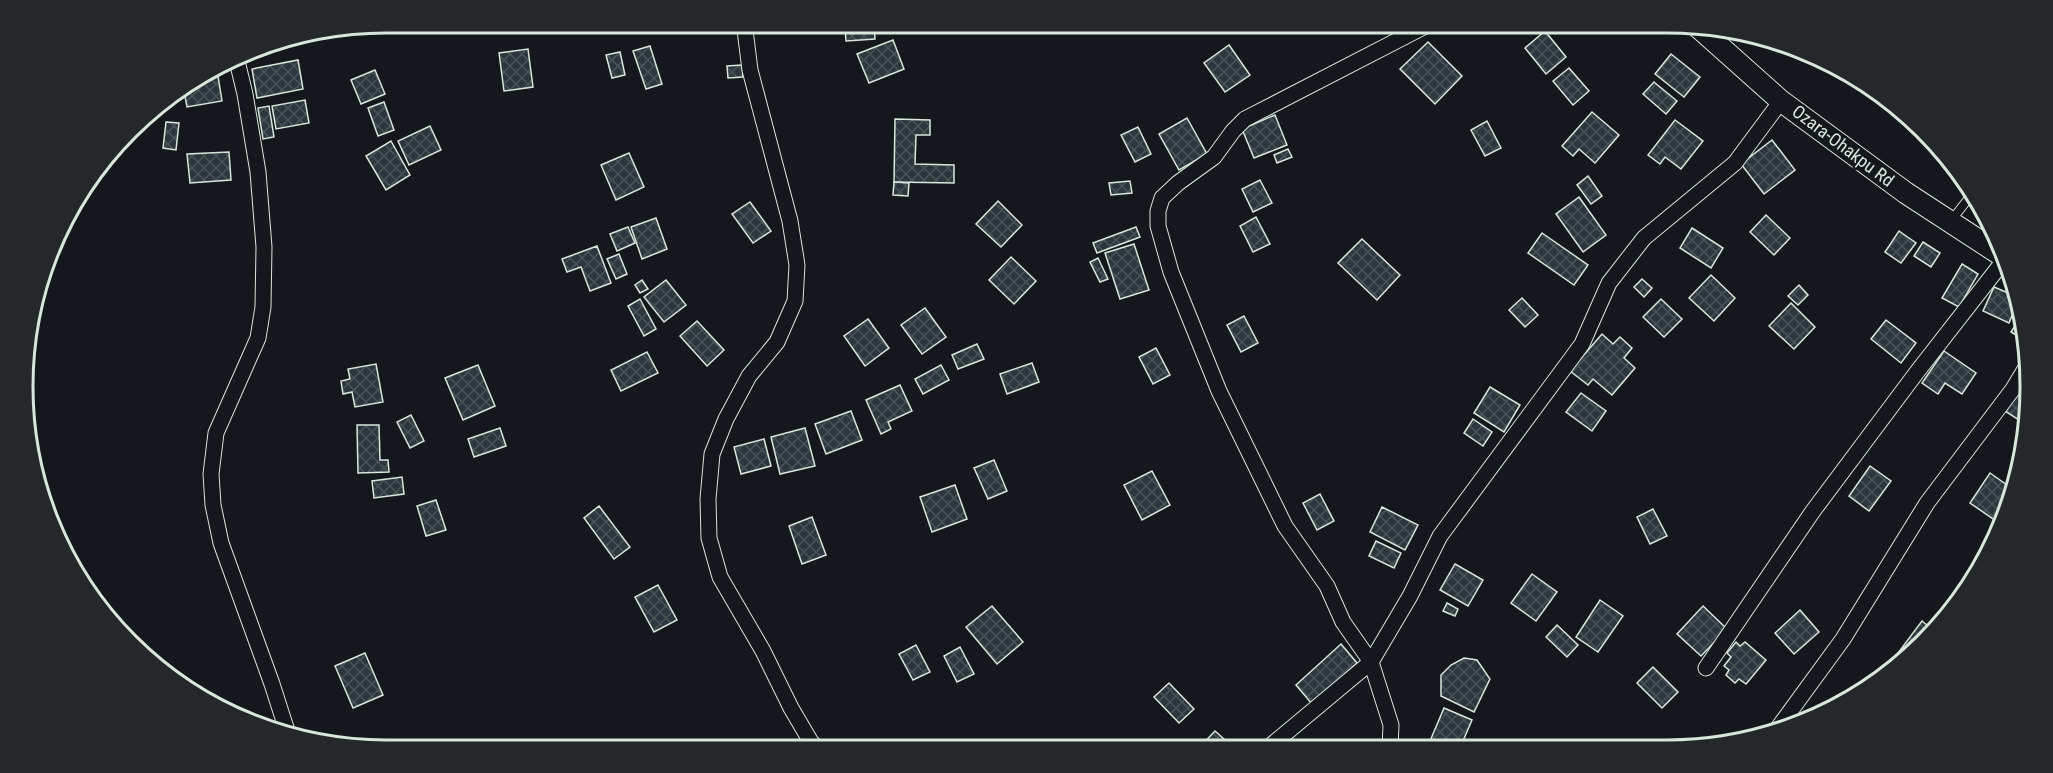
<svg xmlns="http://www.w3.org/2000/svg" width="2053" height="773" font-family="'Roboto Condensed',sans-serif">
<defs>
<pattern id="building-cross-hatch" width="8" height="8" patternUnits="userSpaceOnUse" patternTransform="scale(1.5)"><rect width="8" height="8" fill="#2c363c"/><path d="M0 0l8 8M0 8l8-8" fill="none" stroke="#4a5358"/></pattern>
</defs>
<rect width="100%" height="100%" fill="#14181c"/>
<!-- building -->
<g fill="url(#building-cross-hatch)" stroke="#d8e6dc" stroke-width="1.5">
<polygon points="858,22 874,22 875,39 846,41 845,27 859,26"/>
<polygon points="886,22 900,22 901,26 886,28"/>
<polygon points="1323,22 1344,22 1326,30"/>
<polygon points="1545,31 1566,57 1546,74 1525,48"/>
<polygon points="1752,34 1761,35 1769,39 1766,44"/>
<polygon points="893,40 904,69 869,83 857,54"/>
<polygon points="1428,42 1462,76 1435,104 1400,69"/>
<polygon points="1229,45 1250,75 1225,92 1204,63"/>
<polygon points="650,46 662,84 646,89 633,51"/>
<polygon points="528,49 533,87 504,91 499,53"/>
<polygon points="620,52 625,75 612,78 606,55"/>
<polygon points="1671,54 1700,77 1684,97 1655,74"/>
<polygon points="298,60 303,89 257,98 252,69"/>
<polygon points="742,65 743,77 728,78 727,66"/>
<polygon points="1569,68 1589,91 1573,105 1553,81"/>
<polygon points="375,70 385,94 361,104 351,80"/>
<polygon points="218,76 222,101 187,107 184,91 208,77"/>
<polygon points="1654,82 1677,101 1666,114 1643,94"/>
<polygon points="174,97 175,102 163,105 163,103"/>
<polygon points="305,100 309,123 276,129 272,106"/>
<polygon points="384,102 394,130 378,136 368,108"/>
<polygon points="269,106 274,137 263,139 258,108"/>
<polygon points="1592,112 1619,135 1595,163 1579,149 1573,156 1562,146"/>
<polygon points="1275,115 1287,145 1254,158 1242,129"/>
<polygon points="1187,118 1207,154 1179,170 1159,134"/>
<polygon points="895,119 930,120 930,135 916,135 915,164 954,165 954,183 894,182"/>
<polygon points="1675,120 1703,141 1681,169 1665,157 1660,164 1648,155"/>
<polygon points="1487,121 1501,148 1485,156 1471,130"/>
<polygon points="166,122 179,123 176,150 163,148"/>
<polygon points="430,126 441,150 409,165 398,141"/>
<polygon points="1138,127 1151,154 1135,162 1121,135"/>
<polygon points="1772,140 1795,170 1764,194 1741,164"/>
<polygon points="391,141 410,175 386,190 366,156"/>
<polygon points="1288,149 1292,157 1277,163 1274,155"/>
<polygon points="229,152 231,180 190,183 187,154"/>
<polygon points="629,153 644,187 616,200 601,165"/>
<polygon points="1588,176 1602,196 1591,204 1577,185"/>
<polygon points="1260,180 1272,203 1253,212 1242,189"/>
<polygon points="1130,181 1132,193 1111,195 1109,183"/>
<polygon points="894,182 909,183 908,196 893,195"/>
<polygon points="1579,197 1606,235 1583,252 1556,214"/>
<polygon points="998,201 1022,225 1001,247 976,224"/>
<polygon points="750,202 771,231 753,243 732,214"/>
<polygon points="1766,215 1790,238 1774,255 1750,232"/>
<polygon points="1256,217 1270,244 1253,252 1240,226"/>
<polygon points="656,218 667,249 642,259 631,227"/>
<polygon points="628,227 635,243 617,251 610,234"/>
<polygon points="1136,227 1140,237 1097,253 1093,243"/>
<polygon points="1692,228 1723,248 1711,268 1680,248"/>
<polygon points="1899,231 1916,243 1901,263 1885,252"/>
<polygon points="1542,233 1588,265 1574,285 1528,253"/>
<polygon points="1362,239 1400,275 1377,300 1338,263"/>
<polygon points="1923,242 1940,253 1931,267 1914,256"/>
<polygon points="1134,244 1149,290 1120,299 1105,253"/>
<polygon points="597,246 611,283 590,291 581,267 567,272 562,259"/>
<polygon points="619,254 627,274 616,279 607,259"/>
<polygon points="1011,257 1036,281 1014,304 989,280"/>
<polygon points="1098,258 1108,279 1100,282 1090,262"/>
<polygon points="1962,264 1978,274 1959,307 1942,298"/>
<polygon points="1711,275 1735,298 1714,321 1689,298"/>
<polygon points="1642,279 1652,288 1644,297 1634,287"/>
<polygon points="642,280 648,289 640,293 635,285"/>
<polygon points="666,280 686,305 664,322 644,297"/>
<polygon points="1799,285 1808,295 1798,305 1788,296"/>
<polygon points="1994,287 2013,295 2016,306 2009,323 1983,311"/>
<polygon points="1522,298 1538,315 1525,327 1509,310"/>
<polygon points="640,299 656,329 644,336 628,306"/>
<polygon points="1661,299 1682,319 1664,337 1643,317"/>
<polygon points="1791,303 1815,327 1794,349 1769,326"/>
<polygon points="925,308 946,337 922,354 901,325"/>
<polygon points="1244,316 1258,343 1241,352 1227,325"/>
<polygon points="2020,318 2027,339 2027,342 2011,332"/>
<polygon points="868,319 889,348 865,366 844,336"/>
<polygon points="1886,320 1916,343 1901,363 1871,339"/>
<polygon points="697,321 724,350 707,366 680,336"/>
<polygon points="1602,334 1613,344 1620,337 1632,348 1624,358 1635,368 1612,395 1593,379 1588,385 1570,371"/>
<polygon points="977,344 984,359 958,369 952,355"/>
<polygon points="1156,348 1170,375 1153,384 1139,357"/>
<polygon points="1944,351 1976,373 1962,394 1945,383 1938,394 1922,383"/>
<polygon points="647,352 658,373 621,391 611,370"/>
<polygon points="1032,363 1039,382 1007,394 1000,374"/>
<polygon points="376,364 383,402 355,407 352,392 343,394 341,381 350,379 348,369"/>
<polygon points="478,365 495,406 463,420 445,378"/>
<polygon points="941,365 949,380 923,394 915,379"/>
<polygon points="900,385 912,411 888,422 891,429 881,434 866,400"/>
<polygon points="1490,387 1520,405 1504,432 1474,413"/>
<polygon points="2019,389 2024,392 2022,422 2005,411"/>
<polygon points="1581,393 1606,411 1592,431 1566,412"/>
<polygon points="851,411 862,440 826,454 815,424"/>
<polygon points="411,415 424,441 410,448 397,422"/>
<polygon points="1473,419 1492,432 1483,446 1464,433"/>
<polygon points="357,425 379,425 380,460 388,460 389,472 358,473"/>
<polygon points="500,428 506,446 474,457 468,439"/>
<polygon points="805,428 815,466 780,474 771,437"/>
<polygon points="764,439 771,466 741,474 734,447"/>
<polygon points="994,460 1007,491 988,499 974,468"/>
<polygon points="1870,466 1891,481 1869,511 1849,496"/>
<polygon points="1152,471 1170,505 1142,520 1124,485"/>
<polygon points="1990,473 2014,490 1999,523 1970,503"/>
<polygon points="402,477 404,494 374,498 372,481"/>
<polygon points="955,485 967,519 932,532 920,497"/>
<polygon points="1320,494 1334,521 1317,530 1303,503"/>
<polygon points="436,500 446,530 426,536 417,506"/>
<polygon points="599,506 630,547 614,559 584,518"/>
<polygon points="1382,507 1418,525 1405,550 1370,532"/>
<polygon points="1653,509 1667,536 1650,544 1637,517"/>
<polygon points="812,517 826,555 802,564 789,526"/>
<polygon points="1376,541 1401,553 1394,568 1369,556"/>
<polygon points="1455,564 1483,580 1468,606 1440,590"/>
<polygon points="1532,574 1557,592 1536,621 1511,603"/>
<polygon points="658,585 677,620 654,632 635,597"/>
<polygon points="1600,600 1623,616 1598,652 1576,637"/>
<polygon points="1447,603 1458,609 1455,616 1443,611"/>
<polygon points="992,606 1023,642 997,664 966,627"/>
<polygon points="1703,606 1727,629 1701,656 1677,634"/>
<polygon points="1800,610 1819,632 1794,654 1775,633"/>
<polygon points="1922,621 1933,630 1907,660 1898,653"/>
<polygon points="1557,625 1578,645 1567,657 1546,637"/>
<polygon points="1736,642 1740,646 1745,642 1766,660 1746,684 1739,679 1735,683 1726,675 1729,670 1724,666 1731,657 1727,653"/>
<polygon points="1341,644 1357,663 1312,704 1296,685"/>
<polygon points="916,645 930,672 913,680 899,654"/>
<polygon points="960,647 974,674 957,682 944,656"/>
<polygon points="365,653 383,695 353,708 335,666"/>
<polygon points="1464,658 1477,660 1490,679 1474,712 1441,696 1441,675 1451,665"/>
<polygon points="1653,667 1678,692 1662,708 1637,683"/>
<polygon points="1169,683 1194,709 1179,723 1154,697"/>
<polygon points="1444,708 1472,720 1460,748 1446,748 1430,741"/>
<polygon points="1215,731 1224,739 1216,749 1198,749"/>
</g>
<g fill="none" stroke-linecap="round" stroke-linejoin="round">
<!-- service casing -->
<g stroke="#d8e6dc" stroke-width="10">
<polyline id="service" points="1951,221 1972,194"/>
</g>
<!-- minor casing -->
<g stroke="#d8e6dc" stroke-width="17">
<g id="minor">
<polyline points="744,22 750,70 790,221 797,265 795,301 777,342 749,376 726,419 712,454 708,499 709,538 720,577 763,651 791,708 811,742 818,749"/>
<polyline points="237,61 245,94 258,172 264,247 263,307 258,338 216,433 211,474 213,505 221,543 272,684 289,737"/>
<polyline points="1706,668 1813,511 1917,372 2002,263"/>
<polyline points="1778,728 1843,639 1927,503 2013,389 2025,369"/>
<polyline points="1268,748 1371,662 1410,596 1440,536 1582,344 1609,283 1644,238 1735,163 1781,101"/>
<polyline points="1390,748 1391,725 1371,662 1343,622 1327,586 1285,526 1219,391 1171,272 1158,226 1158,211 1162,198 1178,183 1214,157 1233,131 1245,119 1433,22"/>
</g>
</g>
<!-- secondary casing -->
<g stroke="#d8e6dc" stroke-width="23">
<polyline id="secondary" points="1698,27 1781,101 1906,193 1998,253"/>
</g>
<!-- service -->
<use href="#service" stroke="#14181c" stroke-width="8"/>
<!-- minor -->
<use href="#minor" stroke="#14181c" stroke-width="15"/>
<!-- secondary -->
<use href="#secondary" stroke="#14181c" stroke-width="21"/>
</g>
<g text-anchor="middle" stroke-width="4.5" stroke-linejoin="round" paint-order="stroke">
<!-- street labels -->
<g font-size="18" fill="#d8e6dc" stroke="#14181c">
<text transform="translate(1843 146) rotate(37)" y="6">Ozara-Ohakpu Rd</text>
</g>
</g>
<!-- crop -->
<path d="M0 0H2053V773H0ZM386 33H1667A353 353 0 0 1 2020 386V387A353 353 0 0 1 1667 740H386A353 353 0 0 1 33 387V386A353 353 0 0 1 386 33Z" fill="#24282b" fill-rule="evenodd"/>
<path fill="none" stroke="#d8e6dc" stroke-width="3" d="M386 33H1667A353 353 0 0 1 2020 386V387A353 353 0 0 1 1667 740H386A353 353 0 0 1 33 387V386A353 353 0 0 1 386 33Z"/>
</svg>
